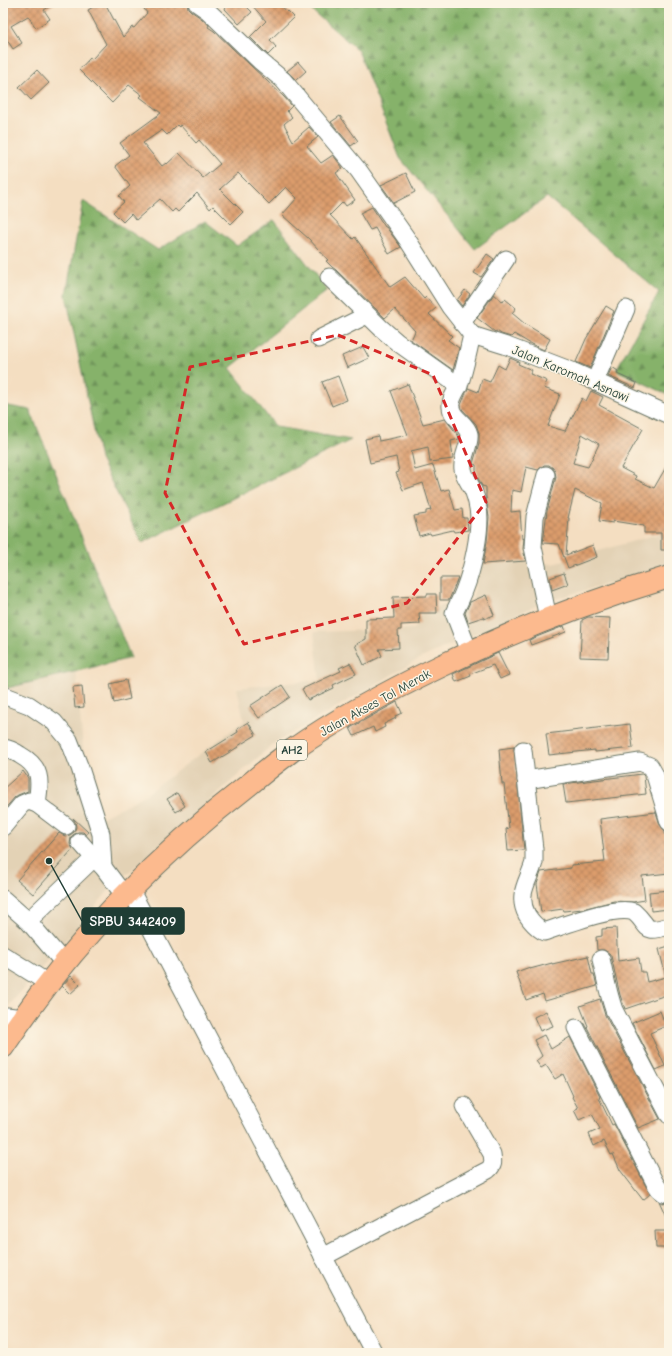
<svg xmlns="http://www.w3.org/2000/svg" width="672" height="1356" font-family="'Comic Neue',sans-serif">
<defs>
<pattern id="forest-firs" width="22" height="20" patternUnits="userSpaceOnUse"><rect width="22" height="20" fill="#86b26b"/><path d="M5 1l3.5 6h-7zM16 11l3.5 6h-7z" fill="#6d9259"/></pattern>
<pattern id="building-cross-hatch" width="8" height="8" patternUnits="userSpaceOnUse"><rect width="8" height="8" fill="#db9c6c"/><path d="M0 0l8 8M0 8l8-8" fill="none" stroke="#b1805a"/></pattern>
</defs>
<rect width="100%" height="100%" fill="#fcf5e5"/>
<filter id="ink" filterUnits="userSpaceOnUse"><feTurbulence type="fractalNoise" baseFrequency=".025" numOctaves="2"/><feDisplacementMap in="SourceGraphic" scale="8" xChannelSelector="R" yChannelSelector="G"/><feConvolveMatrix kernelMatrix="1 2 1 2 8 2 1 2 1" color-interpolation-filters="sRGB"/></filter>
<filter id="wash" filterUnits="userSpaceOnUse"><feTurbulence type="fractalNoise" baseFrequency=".012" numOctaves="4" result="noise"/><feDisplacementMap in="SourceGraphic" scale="16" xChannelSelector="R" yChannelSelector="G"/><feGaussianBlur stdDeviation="0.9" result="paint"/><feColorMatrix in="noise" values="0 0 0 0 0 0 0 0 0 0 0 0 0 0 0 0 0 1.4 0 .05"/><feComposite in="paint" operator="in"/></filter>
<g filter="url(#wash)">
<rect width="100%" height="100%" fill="#f4dec1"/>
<!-- built -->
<polygon fill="#e3d2b5" points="669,531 669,566 544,602 419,659 273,744 112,887 3,1012 3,689 76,671 90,824 145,795 244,721 237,688 320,680 314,632 414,629 424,608 471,603 483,558 553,564"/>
<!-- forest -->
<g fill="url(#forest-firs)" stroke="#527850">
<polygon points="303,3 669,3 669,395 616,370 659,292 547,197 475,249 400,158 358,50"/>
<polygon points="83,201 158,250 205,221 237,246 274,220 327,290 230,368 276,427 351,440 142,543 100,459 66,295"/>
<polygon points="3,405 30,410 131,658 3,689"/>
</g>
<g id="blocks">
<!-- building -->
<g fill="url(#building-cross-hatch)" fill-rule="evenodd">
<polygon points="3,3 55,3 44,10 50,19 36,28 28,16 11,26 22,43 13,49 3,34"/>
<path d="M100,3h5l18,34 9,-10 2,1 13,-15 -7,-10h47l1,5 3,3 10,7 8,7 -1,2 6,4 70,66 8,9 -5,5 5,6 -8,7 9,17 16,-14 9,10 -11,9 14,17 12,-8 10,13 -7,5 19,27 -9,6 -3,-4 -13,13 23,24 2,-2 35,50 15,-10 19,22 2,-2 10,11 -7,6 23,22 -4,4 11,8 -6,22 -42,-30 4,-9 -20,-22 -10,9 -49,-48 -4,-3 -6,-6 2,-1 -19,-21 -27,-24 15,-17 -11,-11 -17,17 -31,-31 -18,16 23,23 -12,12 -18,-18 -3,3 -13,-16 -19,19 -3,-3 -3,3 -12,-13 -24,21 -5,-6 -8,8 -10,-10 11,-10 -5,-6 11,-10 -15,-20 14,-11 -9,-12 41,-30 -21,-16 2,-2 -13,-10 -17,18 -33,-33 11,-12 2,1 14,-15 -18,-34zM177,125l2,2 1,-2 16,18 3,-3 21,24 -17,14 -24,-25 -12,11 -1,-1 -4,3 -19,-23 19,-13 5,5z"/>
<polygon points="221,3 243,3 252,12 239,24 225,9 226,7"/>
<polygon points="250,3 279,3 287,12 288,11 294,17 270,40 276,47 268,55 250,37 266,21"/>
<polygon points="298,62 306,71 296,80 287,71"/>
<polygon points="37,70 49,83 31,100 19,87"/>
<polygon points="340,116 358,141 351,146 331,122"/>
<polygon points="406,173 415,192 394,203 381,185"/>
<polygon points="372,207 385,227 386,227 401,247 389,254 375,228 370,230 360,213"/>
<polygon points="487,254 494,259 481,277 474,273"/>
<polygon points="465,290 470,294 462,306 457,300"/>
<polygon points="494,294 503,302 505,299 516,308 512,313 525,324 550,339 544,350 531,344 514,334 511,337 501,334 497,331 495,332 477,318"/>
<polygon points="606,306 614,311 590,368 576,362 586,339"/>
<polygon points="363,347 369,358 347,368 342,356"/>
<path d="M510,358l9,4 -1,2 14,6 -2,4 17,7 -3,7 16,6 -12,32 17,5 17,-33 4,3 5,-10 12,6 -4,8 44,24 -22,39 15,8 -1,3 19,9 15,-26v88h-8v-17h-17v-7l-31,-5v2l-14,-2 3,-18 -27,-13 -7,28h1l-3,37 27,-10 4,12 -29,11 -9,-24 -16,-1 4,-32 9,-34 -1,-5 -2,-4 -4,-3h-5l-6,5 -12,-3 -5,25 -9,-2 -1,22 9,-1 2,28 2,-1 -1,11 3,12 -43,3 4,-23 2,-24 -3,-20v-10l-4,-1 -6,-12v-9l-3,-1 6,-21v-10l-3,-9 -14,-15 -1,-4 7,-17 10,4 4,-13 8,3 8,-17 7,4zM582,434l17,10 -11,23 -15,-4z"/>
<polygon points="612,367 618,371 617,374 637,383 635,388 608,376"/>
<polygon points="338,376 347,400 332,406 322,382"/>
<polygon points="408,384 423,424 445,419 458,435 459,439 451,441 453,459 430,462 428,447 411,451 415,470 433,465 441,491 449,489 455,510 462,509 463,518 467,518 468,530 454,532 453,530 431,535 430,533 419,536 414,516 426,514 426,511 431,510 423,483 403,490 396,473 399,472 396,457 370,463 365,439 378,436 379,441 408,435 391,391"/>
<polygon points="564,573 568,584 552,590 550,578"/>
<polygon points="440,578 458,578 449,600 440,600"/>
<polygon points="427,594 436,594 437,613 419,613 420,624 401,625 401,630 398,630 399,648 379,649 382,656 364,665 355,645 366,639 366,619 394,618 393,597 427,596"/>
<polygon points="486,595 494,615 484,619 483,617 468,622 465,613 470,602"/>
<polygon points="588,617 610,618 608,658 580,657 582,620"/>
<polygon points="564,626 566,632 531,645 529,640"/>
<polygon points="498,653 509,675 500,679 493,665 470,674 471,676 456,682 453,674"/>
<polygon points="350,663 356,674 333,685 334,688 308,700 302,689 341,671 339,668"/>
<polygon points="126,680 130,699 114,703 110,684"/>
<polygon points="282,685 290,697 259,718 250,706"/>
<polygon points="82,686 84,707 75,708 73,687"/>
<polygon points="397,702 402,713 395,716 396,718 384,724 385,727 375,732 373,727 354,736 350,728"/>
<polygon points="248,722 256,735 238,746 238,747 212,763 206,752 238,732 237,729"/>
<polygon points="630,724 633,748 595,752 595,750 549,755 546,734"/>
<polygon points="514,747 524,850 508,851 506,829 509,828 504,784 502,784 499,749"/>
<polygon points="23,771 28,778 28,791 18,795 15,797 3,811 3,789"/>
<polygon points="642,774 644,776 646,794 566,803 563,784"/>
<polygon points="177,793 185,806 176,812 167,799"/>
<polygon points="656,812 660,825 665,831 669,873 642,876 645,900 633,902 614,901 582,909 564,911 563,909 541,912 537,884 541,872 571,868 571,865 605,862 600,819"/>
<polygon points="73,818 88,832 86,835 83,832 78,832 73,835 71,838 70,844 73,849 33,894 17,880 59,833 65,836 70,835 74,832 76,827 75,822"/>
<polygon points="669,890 669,909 651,911 649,892"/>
<polygon points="616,928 618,961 639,958 641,972 645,972 647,982 666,977 659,949 669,946 669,994 625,1009 620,995 611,956 609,953 604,950 597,950 596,937 602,936 602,929"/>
<polygon points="588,956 592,974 594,974 597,986 545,1001 543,994 526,1000 516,972 530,967 530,969 552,963 552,964"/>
<polygon points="71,976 80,985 70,994 62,986"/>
<polygon points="600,999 605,1015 660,1119 638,1128 587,1027 588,1026 580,1006"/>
<polygon points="546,1011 553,1026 540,1031 534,1017"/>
<polygon points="660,1011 666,1026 650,1033 665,1066 656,1070 632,1023"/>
<polygon points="544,1035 551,1049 570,1037 600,1097 599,1098 612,1125 614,1124 650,1194 643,1200 620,1170 613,1154 611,1155 604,1141 594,1146 589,1134 600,1129 592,1114 579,1120 574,1110 578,1108 572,1097 573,1096 563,1074 555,1079 546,1065 541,1068 536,1061 542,1056 534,1040"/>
<polygon points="659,1201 662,1203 669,1202 669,1223"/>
<polygon points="655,1231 669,1231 669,1248 656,1248"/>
</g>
</g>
</g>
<g filter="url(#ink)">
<use href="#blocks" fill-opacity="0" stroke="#6a7565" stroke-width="1"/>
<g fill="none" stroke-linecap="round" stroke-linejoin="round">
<!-- minor casing -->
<g stroke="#6a7565" stroke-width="19">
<g id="minor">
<polyline points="197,3 207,10 260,61 283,80 359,171 407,239 450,307 472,335"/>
<polyline points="329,277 382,329 397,342 459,386"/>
<polyline points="462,323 506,259"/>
<polyline points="472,335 507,346 572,371 669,415"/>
<polyline points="319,339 367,315"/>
<polyline points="595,381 626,309"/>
<polyline points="546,475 535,517 533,547 548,618"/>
<path d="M469,652l-15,-39c3,-7 7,-14 10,-22 8,-20 18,-62 14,-83 -1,-6 -3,-14 -6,-20 -3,-6 -8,-12 -9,-19 -2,-12 8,-25 6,-35 -3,-12 -17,-15 -18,-27 -1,-8 5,-15 8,-22 6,-16 9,-34 13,-50"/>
<polyline points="3,695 29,705 54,722 69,740 80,768 101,834 103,867"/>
<path d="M3,748c7,1 11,3 17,7 23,13 20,26 17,49"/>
<path d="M523,750l11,99c0,4 0,9 0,13 -5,19 -18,32 -7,53 5,8 9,12 17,17 21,-7 71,-27 90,-20 17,15 8,22 35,14"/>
<polyline points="526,780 640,762 650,766 655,775 669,822"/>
<polyline points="3,827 22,804 29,801 37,804 66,826"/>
<polyline points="80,842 94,858 103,867 124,895"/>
<polyline points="130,889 374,1353"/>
<polyline points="3,899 28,921 64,963"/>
<polyline points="28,921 94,858"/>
<polyline points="3,955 48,983"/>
<path d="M601,959c4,17 7,34 13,51l55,105"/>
<polyline points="3,1017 7,1016 22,1018"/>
<polyline points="576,1028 655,1183 659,1189 664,1193 669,1192"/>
<path d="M323,1257l165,-87c6,-5 5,-8 4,-16l-28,-48"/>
</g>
</g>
<!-- highway casing -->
<g stroke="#6a7565" stroke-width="24">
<path id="highway" d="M3,1047c68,-103 151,-189 248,-264 14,-12 28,-23 43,-34 46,-32 95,-58 145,-82 75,-37 151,-66 230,-90"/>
</g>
<!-- minor -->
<use href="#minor" stroke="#fff" stroke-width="17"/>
<!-- highway -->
<use href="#highway" stroke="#fcba8e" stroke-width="22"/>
</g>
</g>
<!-- marked area -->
<path fill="none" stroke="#d62828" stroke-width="3" stroke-dasharray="8 5" stroke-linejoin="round" d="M338,335l95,40 53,127 -79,101 -163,41 -79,-151 25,-126z"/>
<g text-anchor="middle" stroke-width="3" stroke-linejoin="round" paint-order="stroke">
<!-- shield labels -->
<rect fill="#fcf5e5" stroke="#617469" stroke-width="1" x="277" y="740" width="30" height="20" rx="3"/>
<g font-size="12" font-weight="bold" fill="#1f3d34">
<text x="292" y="754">AH2</text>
</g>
<!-- street labels -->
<g font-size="13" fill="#1f3d34" stroke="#fcf5e5">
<text transform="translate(571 373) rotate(23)" y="5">Jalan Karomah Asnawi</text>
<text transform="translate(375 702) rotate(-29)" y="5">Jalan Akses Tol Merak</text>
</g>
</g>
<!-- callouts -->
<path fill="none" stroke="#1f3d34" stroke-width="1.5" d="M49 861L82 921"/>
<circle fill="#1f3d34" stroke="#fcf5e5" stroke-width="1.5" cx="49" cy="861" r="4"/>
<rect fill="#1f3d34" stroke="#1f3d34" stroke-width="1.5" x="82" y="908" width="102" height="26" rx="4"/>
<g font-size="14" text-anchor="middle" font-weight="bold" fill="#fff">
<text x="133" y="926">SPBU 3442409</text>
</g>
<!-- margin -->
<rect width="672" height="1356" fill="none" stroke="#fcf5e5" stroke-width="16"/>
</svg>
